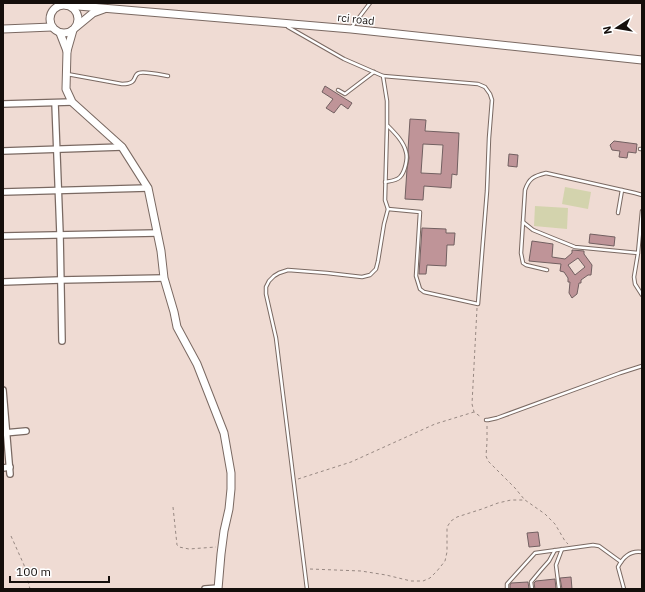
<svg xmlns="http://www.w3.org/2000/svg" width="645" height="592" font-family="'IBM Plex Sans',sans-serif">
<rect width="100%" height="100%" fill="#efdbd3"/>
<!-- green -->
<g fill="#d3d3ad">
<polygon points="565,187 591,192 588,209 562,204"/>
<polygon points="535,206 568,208 567,229 534,226"/>
</g>
<!-- building -->
<g fill="#bf9498" stroke="#726061" fill-rule="evenodd">
<polygon points="325,86 352,103 348,109 341,104 334,113 326,108 333,99 322,92"/>
<path d="M410,119l16,1 -1,11 34,2 -2,42 -5,-1 -1,14 -27,-2 -1,14 -18,-1 2,-30 2,-11 -1,-8zM423,144l20,1 -2,29 -20,-1z"/>
<polygon points="614,141 637,144 636,153 628,152 627,158 619,157 620,151 612,150 610,145"/>
<polygon points="509,154 518,155 517,167 508,166"/>
<polygon points="422,228 446,229 446,233 455,233 454,245 447,245 446,266 427,265 426,274 419,274"/>
<polygon points="590,234 615,237 614,246 589,243"/>
<path d="M532,241l21,3 -1,13 13,2 7,-6v-3l12,1v3l8,11 -1,10h-3l-7,5v3h-2l-2,11 -5,4 -3,-5 1,-11h-2v-4l-4,-6 -4,-1 1,-7 -32,-3zM578,258l7,9 -10,8 -7,-10z"/>
<polygon points="538,532 540,546 529,547 527,533"/>
<polygon points="571,577 572,589 562,589 560,578"/>
<polygon points="555,579 556,589 535,589 534,583 536,581"/>
<polygon points="528,582 529,589 510,589 510,585 511,583"/>
</g>
<g fill="none" stroke-linecap="round" stroke-linejoin="round">
<!-- service casing -->
<g stroke="#7a6962" stroke-width="4.5">
<g id="service">
<polyline points="288,27 344,59 383,76 387,101 387,126 385,200 388,209 384,224 378,261 376,269 370,275 362,277 327,273 288,270 279,273 274,276 269,281 266,287 266,294 276,338 307,589"/>
<polyline points="351,28 370,3"/>
<path d="M67,74l55,10c17,0 10,-9 17,-11 5,-2 23,2 29,3"/>
<polyline points="383,76 478,84 485,87 490,94 492,100 489,138 487,191 478,304 424,292 420,289 416,276 420,212 388,209"/>
<polyline points="338,90 345,94 374,72"/>
<polyline points="640,149 642,149"/>
<path d="M385,182c6,-1 11,-1 15,-5 5,-5 8,-19 6,-25 -2,-10 -11,-19 -18,-26"/>
<polyline points="642,211 638,253 634,277 635,284 642,295"/>
<polyline points="618,213 622,190"/>
<polyline points="523,222 533,230 575,247 638,253"/>
<path d="M547,270l-21,-5 -3,-2 -2,-10 4,-63c4,-12 9,-14 21,-17l89,20 7,2"/>
<polyline points="486,420 488,420 497,418 620,373 642,366"/>
<polyline points="507,589 507,584 535,553 593,545 599,546 621,562"/>
<polyline points="532,589 531,582 541,570 549,561 555,550"/>
<polyline points="559,589 556,565 562,549"/>
<path d="M624,589l-6,-22c5,-10 12,-17 24,-15"/>
</g>
</g>
<!-- minor casing -->
<g stroke="#7a6962" stroke-width="8">
<g id="minor">
<polyline points="55,103 60,234 62,341"/>
<polyline points="3,104 72,102"/>
<polyline points="3,151 122,147"/>
<polyline points="3,192 148,188"/>
<polyline points="3,236 157,233"/>
<polyline points="3,282 60,280 164,278"/>
<polyline points="3,390 10,474"/>
<polyline points="4,433 26,431"/>
<polyline points="3,468 10,467"/>
<polyline points="205,589 218,588"/>
</g>
</g>
<!-- tertiary casing -->
<g stroke="#7a6962" stroke-width="9">
<g id="tertiary">
<polyline points="66,5 351,29 642,60"/>
<polyline points="76,27 93,13 104,9"/>
</g>
</g>
<!-- secondary casing -->
<g stroke="#7a6962" stroke-width="9">
<g id="secondary">
<circle cx="64" cy="19" r="14"/>
<polyline points="3,29 52,27"/>
<polyline points="73,30 67,51 66,89 72,102 122,147 148,188 161,251 164,278 174,312 177,327 197,364 224,433 231,473 231,489 229,509 224,531 221,554 218,589"/>
<polyline points="60,33 67,51"/>
</g>
</g>
<!-- path -->
<g stroke="#978882" stroke-width="1" stroke-dasharray="3 3" stroke-linecap="butt">
<polyline points="477,308 472,404 474,412 481,417"/>
<polyline points="487,426 487,442 486,456 488,461 515,488 524,499"/>
<polyline points="298,479 351,462 435,424 474,412"/>
<polyline points="173,507 177,545 179,547 189,549 216,547"/>
<polyline points="11,536 24,565 30,589"/>
<polyline points="310,569 361,571 386,575 411,581 423,581 430,578 437,571 445,561 447,552 447,527 451,521 457,517 482,509 498,503 511,500 525,500 545,514 555,524 565,541 568,544"/>
</g>
<!-- service -->
<use href="#service" stroke="#fff" stroke-width="2.5"/>
<!-- minor -->
<use href="#minor" stroke="#fff" stroke-width="5.5"/>
<!-- tertiary -->
<use href="#tertiary" stroke="#fff" stroke-width="7"/>
<!-- secondary -->
<use href="#secondary" stroke="#fff" stroke-width="7"/>
</g>
<g text-anchor="middle" stroke-width="3" stroke-linejoin="round" paint-order="stroke">
<!-- street labels -->
<g font-size="11" fill="#140e0b" stroke="#fff">
<text transform="translate(356 19) rotate(6)" y="4">rci road</text>
</g>
</g>
<!-- border -->
<rect width="645" height="592" fill="none" stroke="#140e0b" stroke-width="8"/>
<!-- north arrow -->
<g transform="translate(617 28) rotate(258)" stroke="#ffffff" stroke-width="3" paint-order="stroke">
<path d="M0-3L7 15L0 10L-7 15Z" fill="#140e0b"/>
<text y="-6" font-size="11" font-weight="bold" text-anchor="middle" fill="#140e0b">N</text>
</g>
<!-- scale -->
<path d="M10 576v6h99v-6" fill="none" stroke="#140e0b" stroke-width="2"/>
<text x="16" y="576" font-size="12" fill="#140e0b" stroke="#ffffff" stroke-width="3" paint-order="stroke">100 m</text>
</svg>
